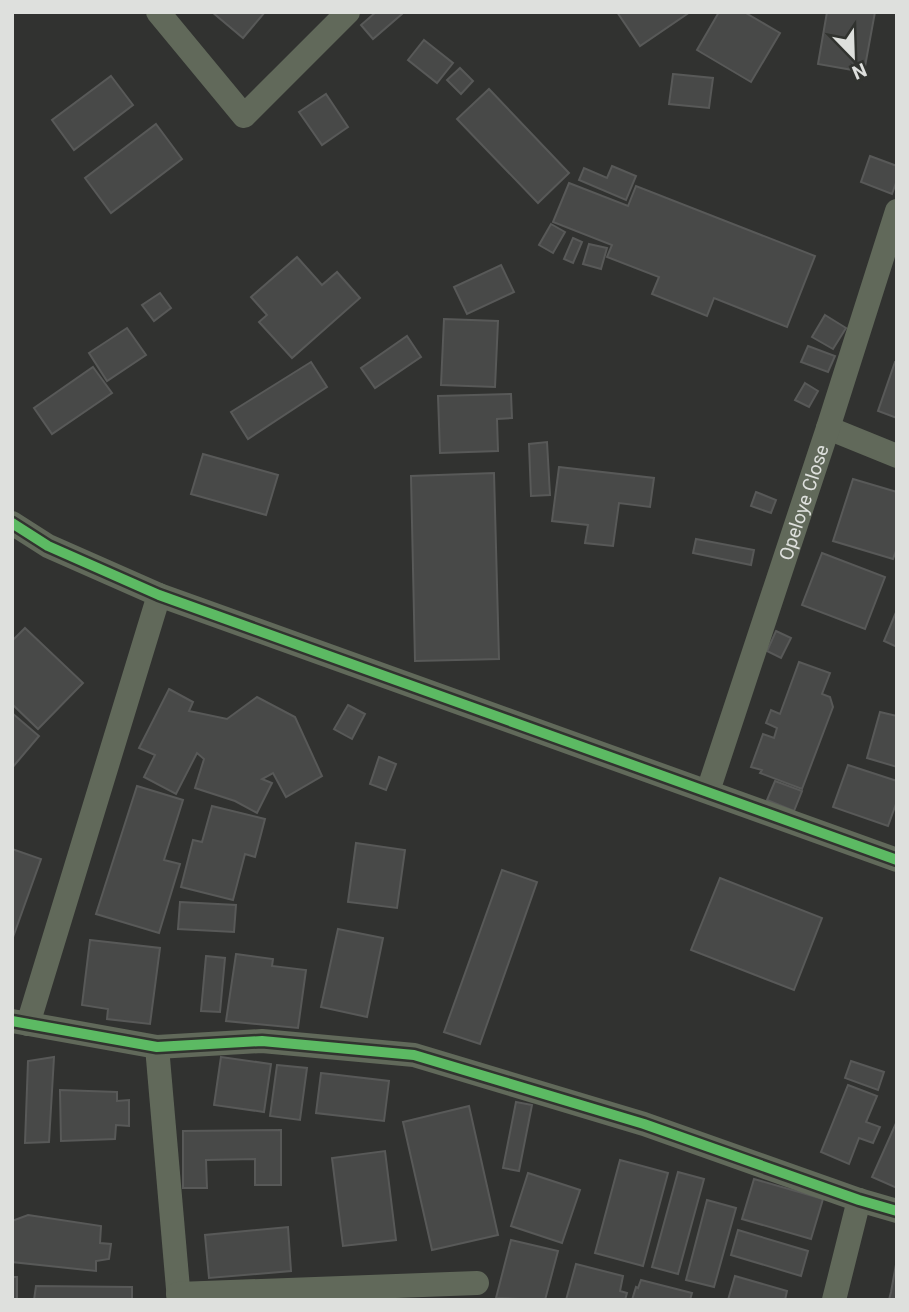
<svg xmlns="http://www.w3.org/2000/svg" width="909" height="1312" font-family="Roboto,sans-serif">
<rect width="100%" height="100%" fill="#313230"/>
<!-- building -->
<g fill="#484948" stroke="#585958" stroke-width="2">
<polygon points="212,12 265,12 243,38"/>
<polygon points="376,12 401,12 402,14 373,39 361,25"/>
<polygon points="617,12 690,12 640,46"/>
<polygon points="719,12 744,12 780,33 751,82 697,50"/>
<polygon points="827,12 875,12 864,72 818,64"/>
<polygon points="424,40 453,63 437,83 408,60"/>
<polygon points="460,68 473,81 461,94 447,80"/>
<polygon points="673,74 713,78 709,108 669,104"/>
<polygon points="111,76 133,105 74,150 52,120"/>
<polygon points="489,89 569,173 538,203 457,119"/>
<polygon points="326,94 348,127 322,145 299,112"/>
<polygon points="156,124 182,159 111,213 85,178"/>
<polygon points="870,156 897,166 897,180 892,194 861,182"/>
<polygon points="612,166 636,176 626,200 579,180 584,168 607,178"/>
<polygon points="569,183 628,206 636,186 815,256 787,327 714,298 707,316 652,294 659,277 607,257 612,245 553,222"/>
<polygon points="551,224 565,232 553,253 539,245"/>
<polygon points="573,238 582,242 573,263 564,259"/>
<polygon points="589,244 607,248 601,269 583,264"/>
<polygon points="297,257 322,285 337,272 360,298 292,358 259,322 267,315 251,297"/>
<polygon points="501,265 514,292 467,314 454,287"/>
<polygon points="160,293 171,308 154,321 142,305"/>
<polygon points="825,315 846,328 833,349 812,337"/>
<polygon points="444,319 498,321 495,387 441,385"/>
<polygon points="127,328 146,355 107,381 89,353"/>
<polygon points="407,336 421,357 375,388 361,368"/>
<polygon points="808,346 835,356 828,372 801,362"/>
<polygon points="311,362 327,387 248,439 231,412"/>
<polygon points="895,362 897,362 897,418 878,411"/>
<polygon points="93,367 112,393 52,434 34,408"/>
<polygon points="805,383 818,391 809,407 795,400"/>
<polygon points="511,394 512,418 497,419 498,451 440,453 438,396"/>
<polygon points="547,442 550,495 531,496 529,444"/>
<polygon points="203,454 278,475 266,515 191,494"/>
<polygon points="559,467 654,478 650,507 619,503 613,546 585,543 588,525 552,521"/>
<polygon points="494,473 499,659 415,661 411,476"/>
<polygon points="853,479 897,492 897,548 893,559 833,541"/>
<polygon points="756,492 776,500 771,513 751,506"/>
<polygon points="696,539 754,550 751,565 693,553"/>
<polygon points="822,553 885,577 865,629 802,605"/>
<polygon points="897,610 897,647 884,641"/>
<polygon points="25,628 83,683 38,729 12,704 12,641"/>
<polygon points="776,631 791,638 781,658 767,651"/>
<polygon points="799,662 830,673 822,694 830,697 833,707 802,789 760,773 762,770 751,767 763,734 774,738 777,728 766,723 771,710 780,714"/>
<polygon points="169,689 193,702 189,711 227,719 257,697 295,717 322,776 286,797 273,773 262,779 272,783 257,813 235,801 195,788 204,759 197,753 176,794 144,777 155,755 139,748"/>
<polygon points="348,705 365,714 352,739 334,729"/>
<polygon points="880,712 897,716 897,767 867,758"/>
<polygon points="12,713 39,736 12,768"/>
<polygon points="379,757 396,764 386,790 370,784"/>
<polygon points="848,765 897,781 897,801 888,826 833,807"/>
<polygon points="775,781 802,791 794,811 767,800"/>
<polygon points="137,786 183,800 164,860 180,864 159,933 96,914"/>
<polygon points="212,806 265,819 255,857 245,854 233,900 181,887 193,840 202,842"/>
<polygon points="356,843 405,850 397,908 348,902"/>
<polygon points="12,849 41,859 12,940"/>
<polygon points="502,870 537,882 480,1044 444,1032"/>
<polygon points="720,878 822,918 794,990 691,950"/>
<polygon points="180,902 236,905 234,932 178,929"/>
<polygon points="338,929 383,938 367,1017 321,1007"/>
<polygon points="90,940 160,948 150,1024 107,1019 108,1009 82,1005"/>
<polygon points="236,954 273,959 272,966 306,970 298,1028 226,1021"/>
<polygon points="206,956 225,958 220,1012 201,1011"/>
<polygon points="54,1057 49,1142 25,1143 28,1061"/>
<polygon points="221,1057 271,1064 264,1112 214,1105"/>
<polygon points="851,1061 884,1072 878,1090 845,1078"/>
<polygon points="277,1065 307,1068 300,1120 270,1116"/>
<polygon points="321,1073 389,1081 384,1121 316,1113"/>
<polygon points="848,1085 877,1096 866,1122 880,1127 873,1143 859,1138 849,1164 821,1152"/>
<polygon points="60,1090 117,1092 117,1101 129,1100 129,1126 116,1125 115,1139 61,1141"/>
<polygon points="516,1102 532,1105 519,1171 503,1168"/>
<polygon points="469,1106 498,1235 432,1250 403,1122"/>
<polygon points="897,1121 897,1188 872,1177"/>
<polygon points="281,1130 281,1185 255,1185 255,1159 206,1160 207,1188 183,1188 183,1131"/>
<polygon points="385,1151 396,1240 343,1246 332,1158"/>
<polygon points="620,1160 668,1173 643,1266 595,1253"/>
<polygon points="678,1172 704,1179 678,1274 652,1267"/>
<polygon points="528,1173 580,1190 562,1243 511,1226"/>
<polygon points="754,1179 823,1199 811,1239 742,1219"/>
<polygon points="707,1200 736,1208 714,1287 686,1280"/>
<polygon points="28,1215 101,1226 100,1243 111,1244 109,1259 96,1261 96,1271 12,1262 12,1221"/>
<polygon points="288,1227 291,1271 209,1278 205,1235"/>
<polygon points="738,1230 808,1251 801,1276 731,1255"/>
<polygon points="511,1240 558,1251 545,1300 496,1298"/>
<polygon points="897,1259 897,1300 889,1300 891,1292"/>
<polygon points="576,1264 623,1276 620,1291 627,1293 625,1300 566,1300"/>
<polygon points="735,1276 787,1291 785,1300 728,1300"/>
<rect x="12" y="1277" width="5" height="23"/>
<polygon points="641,1280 692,1293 690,1300 632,1300 636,1287 638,1288"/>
<polygon points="36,1286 132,1287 132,1300 34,1300"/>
</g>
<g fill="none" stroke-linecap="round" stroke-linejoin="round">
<!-- street -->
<g stroke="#61695a" stroke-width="24">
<polyline points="158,12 244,116 348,12"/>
<polyline points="828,428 897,456"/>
<polyline points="12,523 48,546 159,595 897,860"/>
<path id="s1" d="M708,791l120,-363 69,-217"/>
<polyline points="12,1021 157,1047 262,1041 414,1055 644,1124 859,1200 897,1211"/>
<polyline points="28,1024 159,595"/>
<polyline points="157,1047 179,1300"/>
<polyline points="178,1294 477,1283"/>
<polyline points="834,1300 859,1200"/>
</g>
<!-- cycleway casing -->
<g stroke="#31332f" stroke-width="15">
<g id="cycleway">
<polyline points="12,523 48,546 159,595 897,860"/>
<polyline points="12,1021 157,1047 262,1041 414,1055 644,1124 859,1200 897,1211"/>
</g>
</g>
<!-- cycleway -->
<use href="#cycleway" stroke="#5cba63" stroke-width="10"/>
</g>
<g text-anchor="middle" stroke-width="5" stroke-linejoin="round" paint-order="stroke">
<!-- street labels -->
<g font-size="19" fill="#dee0dd" stroke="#31332f">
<text dy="7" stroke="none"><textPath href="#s1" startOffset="304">Opeloye Close</textPath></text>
</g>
</g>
<!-- border -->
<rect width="909" height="1312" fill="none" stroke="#dee0dd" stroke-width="28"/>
<!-- north arrow -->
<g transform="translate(853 56) rotate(157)" stroke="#31332f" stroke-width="5" paint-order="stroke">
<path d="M0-5L12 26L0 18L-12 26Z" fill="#dee0dd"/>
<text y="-10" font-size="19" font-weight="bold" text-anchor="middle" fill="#dee0dd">N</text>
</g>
</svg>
